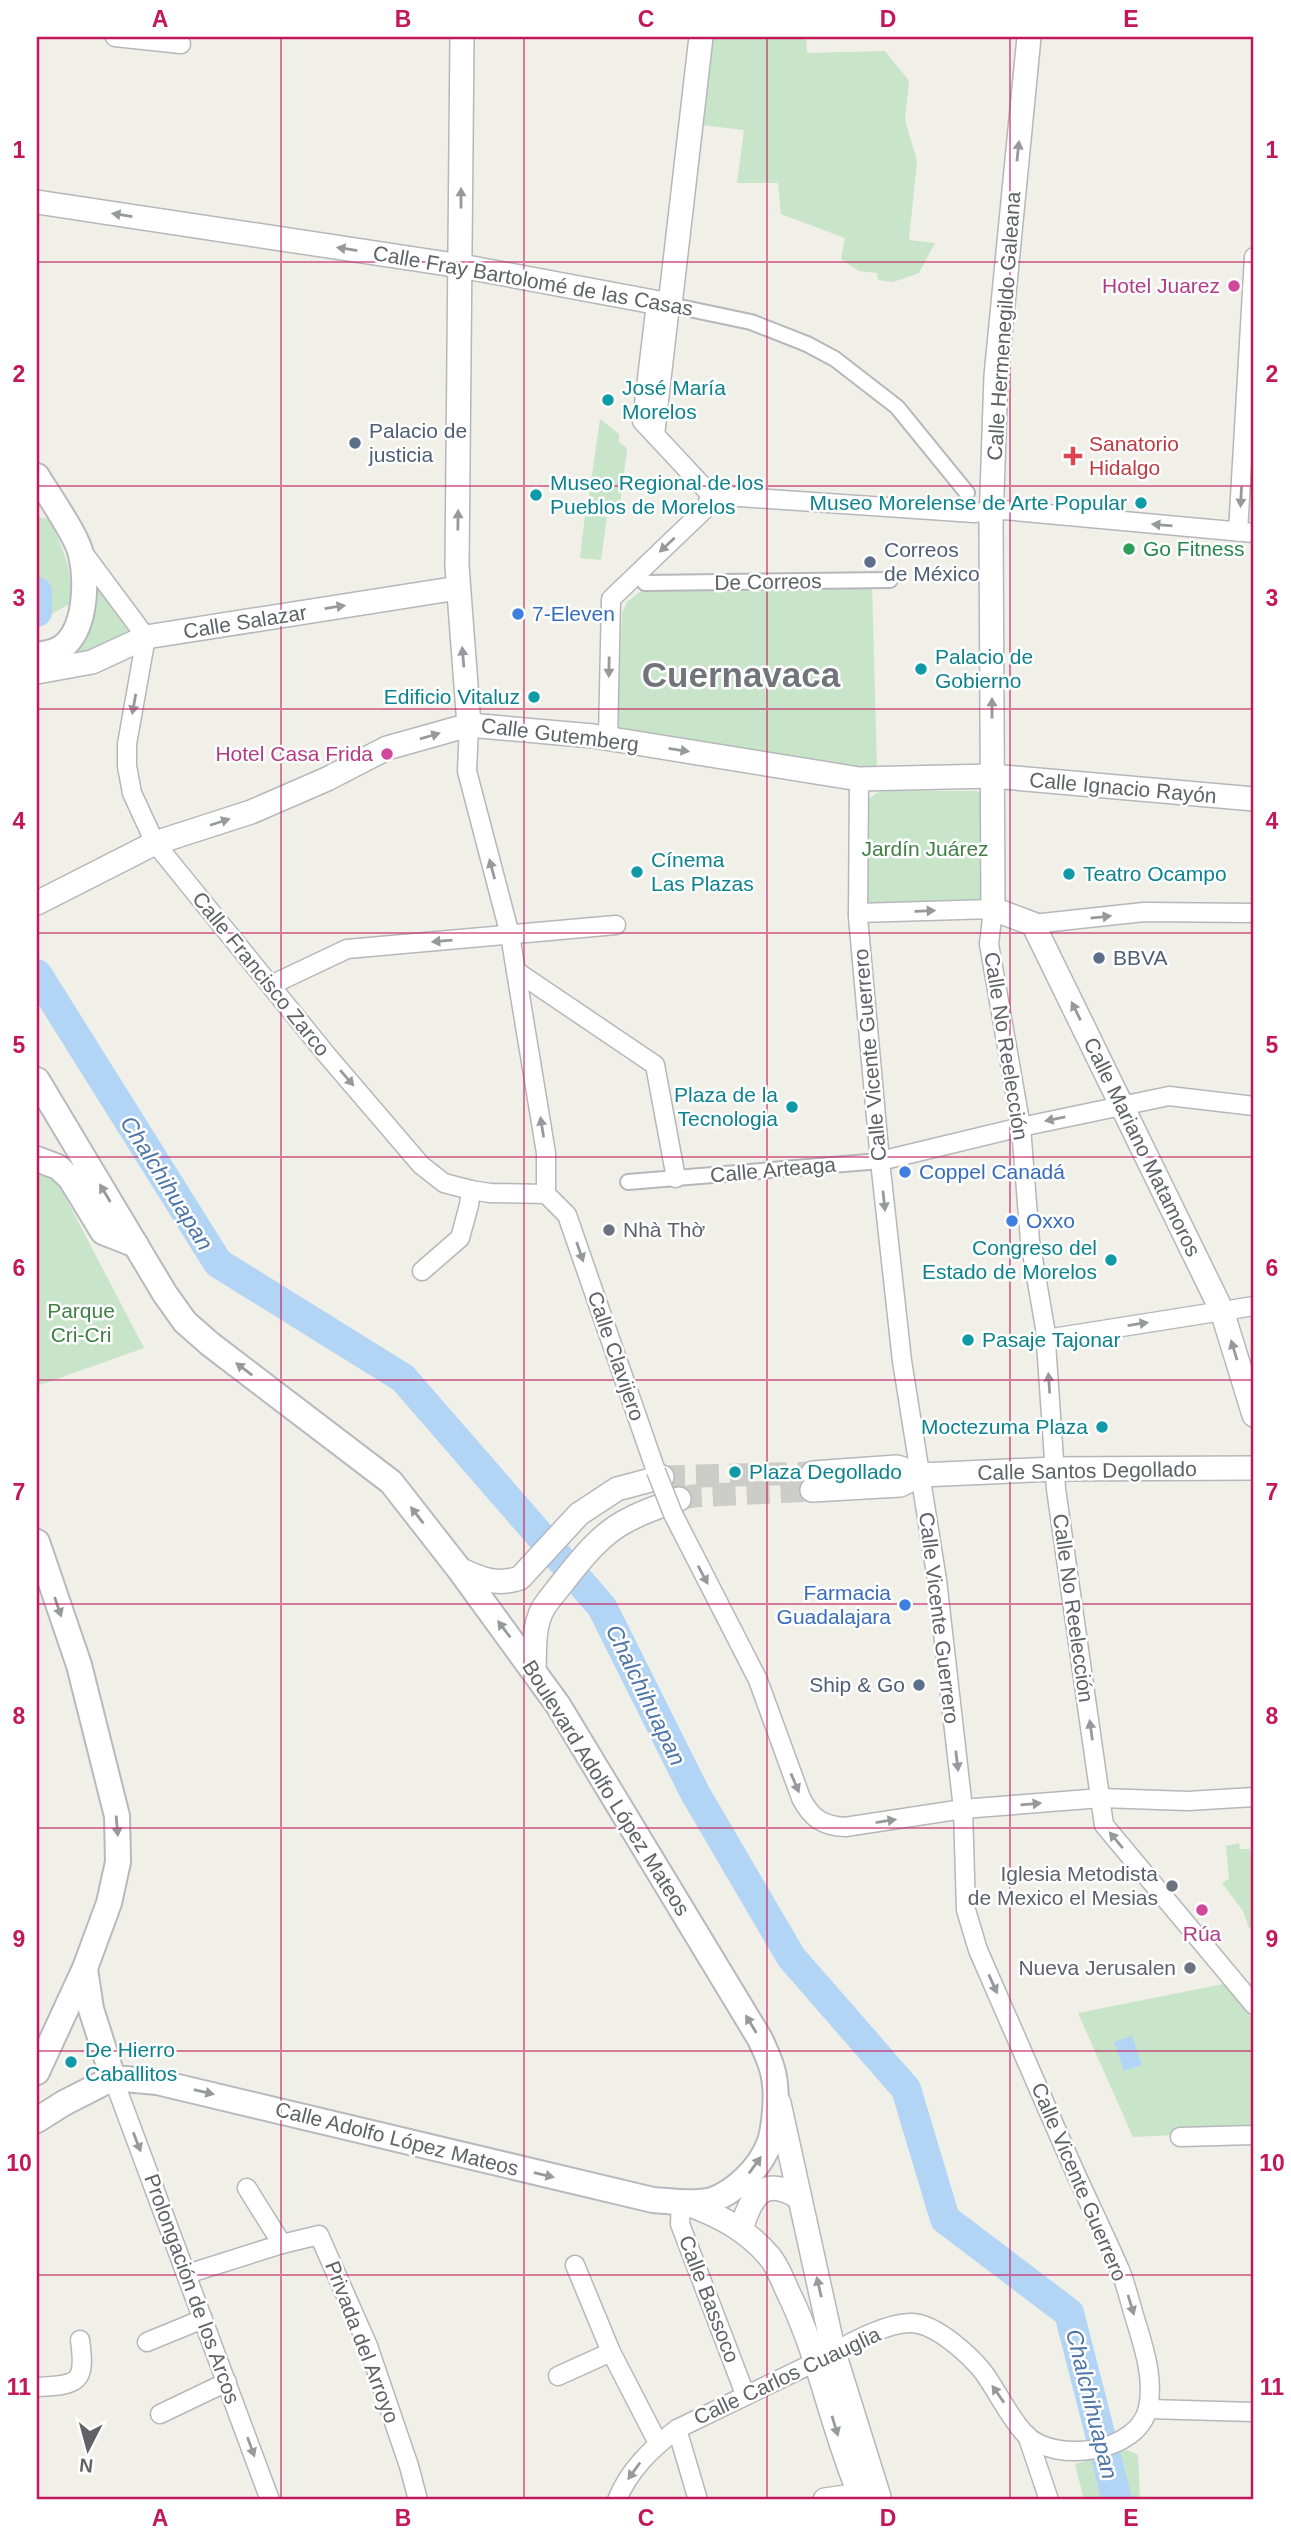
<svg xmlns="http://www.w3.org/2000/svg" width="1291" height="2537" font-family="Helvetica,sans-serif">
<rect width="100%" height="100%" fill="#f0efe8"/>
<!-- green -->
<g fill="#c8e4c9">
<polygon points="710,37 806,37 807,53 885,51 909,81 905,120 917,161 909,240 935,243 919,273 893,282 878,280 877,273 859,271 841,259 845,238 781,214 778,183 737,183 744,130 701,125"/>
<polygon points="600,419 619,434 619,442 627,448 620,507 594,503 594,497 589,496"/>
<polygon points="585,515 607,517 601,560 580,558"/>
<path d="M37,517l12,2c15,32 23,48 22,84l-28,16 -6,1z"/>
<polygon points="96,582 128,631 125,638 71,657 88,631"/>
<polygon points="872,584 877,771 617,729 622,613 627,602 646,587"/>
<polygon points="886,791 976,791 982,793 982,897 975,905 871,908 865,901 867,801 876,793"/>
<polygon points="37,1172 58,1183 144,1348 37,1386"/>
<polygon points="1239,1843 1240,1849 1250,1849 1254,1887 1254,1928 1249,1928 1243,1911 1222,1883 1229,1879 1226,1846"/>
<polygon points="1224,1984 1254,2020 1254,2131 1133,2137 1078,2013"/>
<polygon points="1127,2450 1138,2455 1140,2500 1084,2500 1075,2464"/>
</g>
<!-- water -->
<polygon fill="#b2d5f6" points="1132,2036 1142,2065 1124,2071 1114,2042"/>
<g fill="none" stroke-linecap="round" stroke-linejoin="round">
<!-- river -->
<g stroke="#b2d5f6" stroke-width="30">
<polyline points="37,592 37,612"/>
<polyline points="37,974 218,1263 403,1378 602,1607 695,1793 791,1957 906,2089 945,2219 1069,2313 1117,2500"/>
</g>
<!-- tertiary-tunnel -->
<g stroke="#ccccc8" stroke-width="23" stroke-dasharray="23 11" stroke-linecap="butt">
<polyline points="662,1477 813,1473"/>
<polyline points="679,1499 693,1496 812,1490"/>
</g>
<!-- pedestrian casing -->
<g stroke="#b5b7bb" stroke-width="18">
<g id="pedestrian">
<polyline points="670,305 751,322 807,344 835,359 897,407 967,493"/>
<polyline points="645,583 890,580"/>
<polyline points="628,1182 880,1161"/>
</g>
</g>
<!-- minor casing -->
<g stroke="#b5b7bb" stroke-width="21">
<g id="minor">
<polyline points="115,37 181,44"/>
<polyline points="656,303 642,421 711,495"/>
<polyline points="655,435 670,305"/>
<polyline points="711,495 974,513 1004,510 1254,533"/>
<polyline points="1238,532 1254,257"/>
<polyline points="82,551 146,637 127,744 127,766 132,793 155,843 326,1054 421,1165 444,1183 471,1190 490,1193 546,1194"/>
<polyline points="469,725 467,771 510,935 546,1153 546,1194 567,1215 656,1471"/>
<polyline points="608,738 611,599 705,509 711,495"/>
<polyline points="858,913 993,909 989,944 1021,1127 1030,1241 1045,1328 1056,1489 1104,1825 1254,2005"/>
<polyline points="1033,924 1144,912 1254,913"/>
<polyline points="516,971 655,1065 676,1178"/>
<polyline points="271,985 347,949 616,925"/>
<polyline points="880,1161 1021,1127 1169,1096 1254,1106"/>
<polyline points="422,1271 460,1238 469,1205 471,1190"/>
<polyline points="1046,1339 1254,1306"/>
<path d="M673,1514l85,166 43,118c10,20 22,28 44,29l118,-18 138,-11 87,3 66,-4"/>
<polyline points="113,2078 270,2500"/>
<polyline points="1180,2137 1254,2135"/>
<polyline points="247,2188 282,2244"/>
<polyline points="681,2202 680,2224 745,2394"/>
<polyline points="575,2265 611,2352 658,2443"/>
<polyline points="187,2274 282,2244 319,2235 368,2346 409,2466 418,2500"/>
<polyline points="147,2342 203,2319"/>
<polyline points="558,2376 611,2352"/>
<path d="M37,2387c42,-2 49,-4 43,-47"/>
<polyline points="1148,2409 1254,2412"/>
<polyline points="160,2414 227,2382"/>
<polyline points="677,2429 698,2500"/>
<polyline points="1027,2435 1049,2500"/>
<path d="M617,2500c12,-30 34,-51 60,-71l157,-76c18,-12 56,-31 78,-30 24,1 58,32 72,50 13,18 27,47 42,62 30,29 112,18 122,-27 6,-27 -3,-57 -11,-83 -6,-18 -10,-38 -17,-55 -17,-39 -36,-77 -53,-116 -30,-68 -59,-136 -89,-204l-12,-40 -3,-101 -26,-229 -35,-219 -22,-200 -22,-244 1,-138"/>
</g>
</g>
<!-- tertiary casing -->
<g stroke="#b5b7bb" stroke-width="26">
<g id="tertiary">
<polyline points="462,37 457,566 469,725"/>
<polyline points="1029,37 996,376 991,523 993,909 1033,924 1222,1311 1254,1415"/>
<polyline points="37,202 461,266 670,305 701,37"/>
<polyline points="37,672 92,662 146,637 458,588"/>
<polyline points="37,903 155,843 251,812 327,779 387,748 469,725 593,736 859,779 992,776 1254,799"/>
<polyline points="813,1473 897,1467 921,1475 1054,1469 1254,1468"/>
<polyline points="812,1490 900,1485 921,1475"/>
<path d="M459,1569c22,10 37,17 61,9l59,-64 38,-25 45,-12"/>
<path d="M534,1671c1,-24 -2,-50 14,-70 23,-28 47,-65 80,-81 16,-9 34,-14 51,-21"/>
<polyline points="779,2103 834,2353 879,2497"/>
<path d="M685,2203c33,12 61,26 84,53 9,10 14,26 20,38 31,64 43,135 71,201"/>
<path d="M741,2230c9,-31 21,-56 57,-33"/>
<polyline points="825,2500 860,2495 872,2496"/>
</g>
</g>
<!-- secondary casing -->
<g stroke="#b7b9be" stroke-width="28">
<g id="secondary">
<path d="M37,476c10,17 38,57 43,75 7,26 7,72 -14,93 -8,8 -18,9 -29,11"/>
<path d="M37,1080l128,214 20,28 25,22 181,138 68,87 99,136 202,334c7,15 14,30 15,46 2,14 -1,47 -6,59 -9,24 -34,48 -57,56 -18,5 -41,1 -59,0l-496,-118 -44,-4 -49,25 -27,17"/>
<polyline points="37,1159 58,1167 70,1178 103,1232 136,1245"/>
<polyline points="37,1542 79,1665 117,1816 118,1862 109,1903 85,1968 37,2072"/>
<polyline points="85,1969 91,2009 113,2078"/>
</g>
</g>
<!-- pedestrian -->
<use href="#pedestrian" stroke="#fff" stroke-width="14"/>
<!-- minor -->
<use href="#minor" stroke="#fff" stroke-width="18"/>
<!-- tertiary -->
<use href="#tertiary" stroke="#fff" stroke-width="23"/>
<!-- secondary -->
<use href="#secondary" stroke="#fff" stroke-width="24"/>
<!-- minor-bridge casing -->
<g stroke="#b5b7bb" stroke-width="21" stroke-linecap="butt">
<polyline id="minor-bridge" points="656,1471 673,1514"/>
</g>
<!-- minor-bridge -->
<use href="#minor-bridge" stroke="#fff" stroke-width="18"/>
</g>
<!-- one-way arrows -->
<defs><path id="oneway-solid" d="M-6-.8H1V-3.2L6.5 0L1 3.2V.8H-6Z" transform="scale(1.75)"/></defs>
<g fill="#98999c">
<use href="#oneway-solid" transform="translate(1018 151) rotate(-84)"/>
<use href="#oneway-solid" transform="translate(461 198) rotate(-90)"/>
<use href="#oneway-solid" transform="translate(122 215) rotate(-171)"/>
<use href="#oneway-solid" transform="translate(347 249) rotate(-171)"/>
<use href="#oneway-solid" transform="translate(1241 497) rotate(93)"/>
<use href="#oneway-solid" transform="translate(458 520) rotate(-89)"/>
<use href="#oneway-solid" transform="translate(1162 525) rotate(-175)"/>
<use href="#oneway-solid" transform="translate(667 545) rotate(137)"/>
<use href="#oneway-solid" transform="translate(335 607) rotate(-9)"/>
<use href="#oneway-solid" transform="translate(463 657) rotate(-95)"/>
<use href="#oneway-solid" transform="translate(609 667) rotate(91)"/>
<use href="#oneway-solid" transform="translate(134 704) rotate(100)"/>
<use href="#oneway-solid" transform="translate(992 708) rotate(-90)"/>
<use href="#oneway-solid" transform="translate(430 736) rotate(-16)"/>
<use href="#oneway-solid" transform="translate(679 750) rotate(9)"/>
<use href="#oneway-solid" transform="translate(220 822) rotate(-18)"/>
<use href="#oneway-solid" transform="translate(492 869) rotate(-105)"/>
<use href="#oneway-solid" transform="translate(925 911) rotate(-2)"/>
<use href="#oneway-solid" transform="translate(1101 917) rotate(-6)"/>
<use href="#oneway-solid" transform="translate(442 941) rotate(175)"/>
<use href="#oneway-solid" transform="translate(1076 1011) rotate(-116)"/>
<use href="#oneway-solid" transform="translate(347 1078) rotate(49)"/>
<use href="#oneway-solid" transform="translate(1055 1119) rotate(168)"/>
<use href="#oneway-solid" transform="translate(542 1127) rotate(-99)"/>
<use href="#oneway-solid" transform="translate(105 1193) rotate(-121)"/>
<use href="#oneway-solid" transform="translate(884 1201) rotate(84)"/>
<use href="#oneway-solid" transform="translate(580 1252) rotate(71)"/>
<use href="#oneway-solid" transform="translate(1138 1324) rotate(-9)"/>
<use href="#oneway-solid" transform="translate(1234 1350) rotate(-107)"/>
<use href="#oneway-solid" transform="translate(244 1369) rotate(-143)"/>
<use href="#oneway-solid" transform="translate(1049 1383) rotate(-94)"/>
<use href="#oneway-solid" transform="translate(417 1515) rotate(-128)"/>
<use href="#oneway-solid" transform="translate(703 1575) rotate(62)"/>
<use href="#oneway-solid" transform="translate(58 1607) rotate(71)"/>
<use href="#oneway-solid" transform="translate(504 1629) rotate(-127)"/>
<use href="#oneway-solid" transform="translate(1091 1730) rotate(-98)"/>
<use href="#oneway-solid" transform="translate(957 1761) rotate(83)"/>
<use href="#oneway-solid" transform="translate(795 1783) rotate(67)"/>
<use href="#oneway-solid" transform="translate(1031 1804) rotate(-5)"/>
<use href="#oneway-solid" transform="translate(886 1821) rotate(-9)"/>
<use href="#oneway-solid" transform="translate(117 1826) rotate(85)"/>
<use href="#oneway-solid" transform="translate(1116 1840) rotate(-130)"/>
<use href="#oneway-solid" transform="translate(993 1984) rotate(66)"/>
<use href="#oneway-solid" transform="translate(751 2024) rotate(-121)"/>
<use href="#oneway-solid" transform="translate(204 2092) rotate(13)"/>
<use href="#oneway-solid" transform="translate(137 2142) rotate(69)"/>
<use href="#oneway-solid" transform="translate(755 2165) rotate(-54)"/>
<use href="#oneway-solid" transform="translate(544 2175) rotate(13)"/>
<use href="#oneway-solid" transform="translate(819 2287) rotate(-103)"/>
<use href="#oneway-solid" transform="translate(1131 2305) rotate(73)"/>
<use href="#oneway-solid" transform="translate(998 2394) rotate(-125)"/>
<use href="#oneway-solid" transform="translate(835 2426) rotate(73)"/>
<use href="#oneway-solid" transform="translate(251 2447) rotate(70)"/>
<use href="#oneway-solid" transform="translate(634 2471) rotate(126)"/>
</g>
<!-- grid -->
<path fill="none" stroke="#c2185b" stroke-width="2" stroke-opacity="0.55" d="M281,37v2463M524,37v2463M767,37v2463M1010,37v2463M37,262h1217M37,486h1217M37,709h1217M37,933h1217M37,1157h1217M37,1380h1217M37,1604h1217M37,1828h1217M37,2051h1217M37,2275h1217"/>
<!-- markers -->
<g fill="#d1479c" stroke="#fff" stroke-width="2.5">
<circle cx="1234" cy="286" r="7"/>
<circle cx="387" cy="754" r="7"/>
<circle cx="1202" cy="1910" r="7"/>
</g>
<g fill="#0f9aa8" stroke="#fff" stroke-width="2.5">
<circle cx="608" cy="400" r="7"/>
<circle cx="536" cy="495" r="7"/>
<circle cx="1141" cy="503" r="7"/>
<circle cx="921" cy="669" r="7"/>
<circle cx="534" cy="697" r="7"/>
<circle cx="637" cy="872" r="7"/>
<circle cx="1069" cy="874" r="7"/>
<circle cx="792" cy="1107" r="7"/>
<circle cx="1111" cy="1260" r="7"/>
<circle cx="968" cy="1340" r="7"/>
<circle cx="1102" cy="1427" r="7"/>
<circle cx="735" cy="1472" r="7"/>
<circle cx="71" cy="2062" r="7"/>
</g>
<g fill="#5c6f8a" stroke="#fff" stroke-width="2.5">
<circle cx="355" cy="443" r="7"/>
<circle cx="870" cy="562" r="7"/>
<circle cx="1099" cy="958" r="7"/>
<circle cx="919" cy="1685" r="7"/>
</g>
<path fill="#e0444e" stroke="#fff" stroke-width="2.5" d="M1069.5 445.5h7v7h7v7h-7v7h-7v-7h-7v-7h7z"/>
<circle fill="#2e9e5b" stroke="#fff" stroke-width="2.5" cx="1129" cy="549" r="7"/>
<g fill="#3f7fe0" stroke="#fff" stroke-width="2.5">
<circle cx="518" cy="614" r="7"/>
<circle cx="905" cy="1172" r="7"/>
<circle cx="1012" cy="1221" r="7"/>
<circle cx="905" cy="1605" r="7"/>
</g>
<g fill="#6b7280" stroke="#fff" stroke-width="2.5">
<circle cx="609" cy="1230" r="7"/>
<circle cx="1172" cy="1886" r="7"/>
<circle cx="1190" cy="1968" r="7"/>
</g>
<g text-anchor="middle" stroke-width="5" stroke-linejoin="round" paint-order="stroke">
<!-- street labels -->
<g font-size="21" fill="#606267" stroke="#fff">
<text transform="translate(533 281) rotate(10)" y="7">Calle Fray Bartolomé de las Casas</text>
<text transform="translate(1004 326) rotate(-86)" y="7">Calle Hermenegildo Galeana</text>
<text transform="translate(768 582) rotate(-1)" y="7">De Correos</text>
<text transform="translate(245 622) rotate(-9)" y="7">Calle Salazar</text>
<text transform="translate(560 735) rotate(7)" y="7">Calle Gutemberg</text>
<text transform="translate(1123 788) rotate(5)" y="7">Calle Ignacio Rayón</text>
<text transform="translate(261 974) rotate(51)" y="7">Calle Francisco Zarco</text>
<text transform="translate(1006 1046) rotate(81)" y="7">Calle No Reelección</text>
<text transform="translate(870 1055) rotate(-95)" y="7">Calle Vicente Guerrero</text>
<text transform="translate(1142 1147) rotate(64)" y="7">Calle Mariano Matamoros</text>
<text transform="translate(773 1170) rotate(-5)" y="7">Calle Arteaga</text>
<text transform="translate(616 1356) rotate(71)" y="7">Calle Clavijero</text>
<text transform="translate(1087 1471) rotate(-1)" y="7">Calle Santos Degollado</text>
<text transform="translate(1073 1608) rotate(82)" y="7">Calle No Reelección</text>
<text transform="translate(939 1618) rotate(83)" y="7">Calle Vicente Guerrero</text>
<text transform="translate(606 1788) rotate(58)" y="7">Boulevard Adolfo López Mateos</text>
<text transform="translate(397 2139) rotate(14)" y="7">Calle Adolfo López Mateos</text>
<text transform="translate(1079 2182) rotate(67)" y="7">Calle Vicente Guerrero</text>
<text transform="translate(192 2289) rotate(70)" y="7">Prolongación de los Arcos</text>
<text transform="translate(709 2299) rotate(69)" y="7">Calle Bassoco</text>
<text transform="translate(362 2342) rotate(69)" y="7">Privada del Arroyo</text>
<text transform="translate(787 2376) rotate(-25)" y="7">Calle Carlos Cuauglia</text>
</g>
<!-- hotel labels -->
<g font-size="21" fill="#b23c85" stroke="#fff" text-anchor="end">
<text x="1220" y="293">Hotel Juarez</text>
<text x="373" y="761">Hotel Casa Frida</text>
<text x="1202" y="1941" text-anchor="middle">Rúa</text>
</g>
<!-- culture labels -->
<g font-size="21" fill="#0d838f" stroke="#fff" text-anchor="start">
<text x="622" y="395">José María<tspan x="622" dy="24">Morelos</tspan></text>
<text x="550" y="490">Museo Regional de los<tspan x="550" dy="24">Pueblos de Morelos</tspan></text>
<text x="1127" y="510" text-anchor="end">Museo Morelense de Arte Popular</text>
<text x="935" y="664">Palacio de<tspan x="935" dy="24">Gobierno</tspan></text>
<text x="520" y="704" text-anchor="end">Edificio Vitaluz</text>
<text x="651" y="867">Cínema<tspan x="651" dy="24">Las Plazas</tspan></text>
<text x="1083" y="881">Teatro Ocampo</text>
<text x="778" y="1102" text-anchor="end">Plaza de la<tspan x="778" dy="24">Tecnologia</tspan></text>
<text x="1097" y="1255" text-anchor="end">Congreso del<tspan x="1097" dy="24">Estado de Morelos</tspan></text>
<text x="982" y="1347">Pasaje Tajonar</text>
<text x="1088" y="1434" text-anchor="end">Moctezuma Plaza</text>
<text x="749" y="1479">Plaza Degollado</text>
<text x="85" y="2057">De Hierro<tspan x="85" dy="24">Caballitos</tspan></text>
</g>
<!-- service labels -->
<g font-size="21" fill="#4e5e75" stroke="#fff" text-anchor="start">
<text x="369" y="438">Palacio de<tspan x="369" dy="24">justicia</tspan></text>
<text x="884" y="557">Correos<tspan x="884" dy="24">de México</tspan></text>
<text x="1113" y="965">BBVA</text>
<text x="905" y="1692" text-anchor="end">Ship &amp; Go</text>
</g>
<!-- health labels -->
<g font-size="21" fill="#be3a42" stroke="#fff" text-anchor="start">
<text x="1089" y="451">Sanatorio<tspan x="1089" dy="24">Hidalgo</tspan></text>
</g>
<!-- leisure labels -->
<g font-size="21" fill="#27864d" stroke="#fff" text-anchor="start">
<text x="1143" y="556">Go Fitness</text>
</g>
<!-- shop labels -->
<g font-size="21" fill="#366cbe" stroke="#fff" text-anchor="start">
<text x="532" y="621">7-Eleven</text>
<text x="919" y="1179">Coppel Canadá</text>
<text x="1026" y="1228">Oxxo</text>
<text x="891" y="1600" text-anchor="end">Farmacia<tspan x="891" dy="24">Guadalajara</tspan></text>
</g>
<!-- park labels -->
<g font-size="21" fill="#3f7f44" stroke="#fff">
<text x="925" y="856">Jardín Juárez</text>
<text x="81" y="1318">Parque<tspan x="81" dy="24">Cri-Cri</tspan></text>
</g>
<!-- worship labels -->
<g font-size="21" fill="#5b616d" stroke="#fff" text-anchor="end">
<text x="623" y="1237" text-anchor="start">Nhà Thờ</text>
<text x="1158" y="1881">Iglesia Metodista<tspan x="1158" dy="24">de Mexico el Mesias</tspan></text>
<text x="1176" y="1975">Nueva Jerusalen</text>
</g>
<!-- water labels -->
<g font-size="23" font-style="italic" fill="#4f76a7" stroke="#fff">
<text transform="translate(167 1183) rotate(58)" y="8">Chalchihuapan</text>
<text transform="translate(646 1695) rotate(64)" y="8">Chalchihuapan</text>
<text transform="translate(1092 2404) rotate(76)" y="8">Chalchihuapan</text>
</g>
<!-- town labels -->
<g font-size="35" font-weight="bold" fill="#717479" stroke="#fff">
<text x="741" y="687">Cuernavaca</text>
</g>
</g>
<!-- border -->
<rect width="1291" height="2537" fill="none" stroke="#ffffff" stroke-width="77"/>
<!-- north arrow -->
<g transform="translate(88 2449) rotate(186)" stroke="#ffffff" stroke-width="5" paint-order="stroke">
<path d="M0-5L12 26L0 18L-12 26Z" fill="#606267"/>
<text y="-10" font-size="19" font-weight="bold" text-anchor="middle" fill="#606267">N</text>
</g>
<rect x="38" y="38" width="1214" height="2460" fill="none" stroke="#c2185b" stroke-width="2.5"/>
<g font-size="23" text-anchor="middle" font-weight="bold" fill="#c2185b">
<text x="160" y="27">A</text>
<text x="403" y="27">B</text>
<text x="646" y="27">C</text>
<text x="888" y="27">D</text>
<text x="1131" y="27">E</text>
<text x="19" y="158">1</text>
<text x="1272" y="158">1</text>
<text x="19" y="382">2</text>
<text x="1272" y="382">2</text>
<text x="19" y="606">3</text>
<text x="1272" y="606">3</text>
<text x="19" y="829">4</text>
<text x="1272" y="829">4</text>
<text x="19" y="1053">5</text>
<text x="1272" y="1053">5</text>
<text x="19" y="1276">6</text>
<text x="1272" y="1276">6</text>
<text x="19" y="1500">7</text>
<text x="1272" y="1500">7</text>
<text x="19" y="1724">8</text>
<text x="1272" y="1724">8</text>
<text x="19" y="1947">9</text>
<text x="1272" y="1947">9</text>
<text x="19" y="2171">10</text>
<text x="1272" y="2171">10</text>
<text x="19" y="2395">11</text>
<text x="1272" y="2395">11</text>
<text x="160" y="2526">A</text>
<text x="403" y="2526">B</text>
<text x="646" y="2526">C</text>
<text x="888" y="2526">D</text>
<text x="1131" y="2526">E</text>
</g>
</svg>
